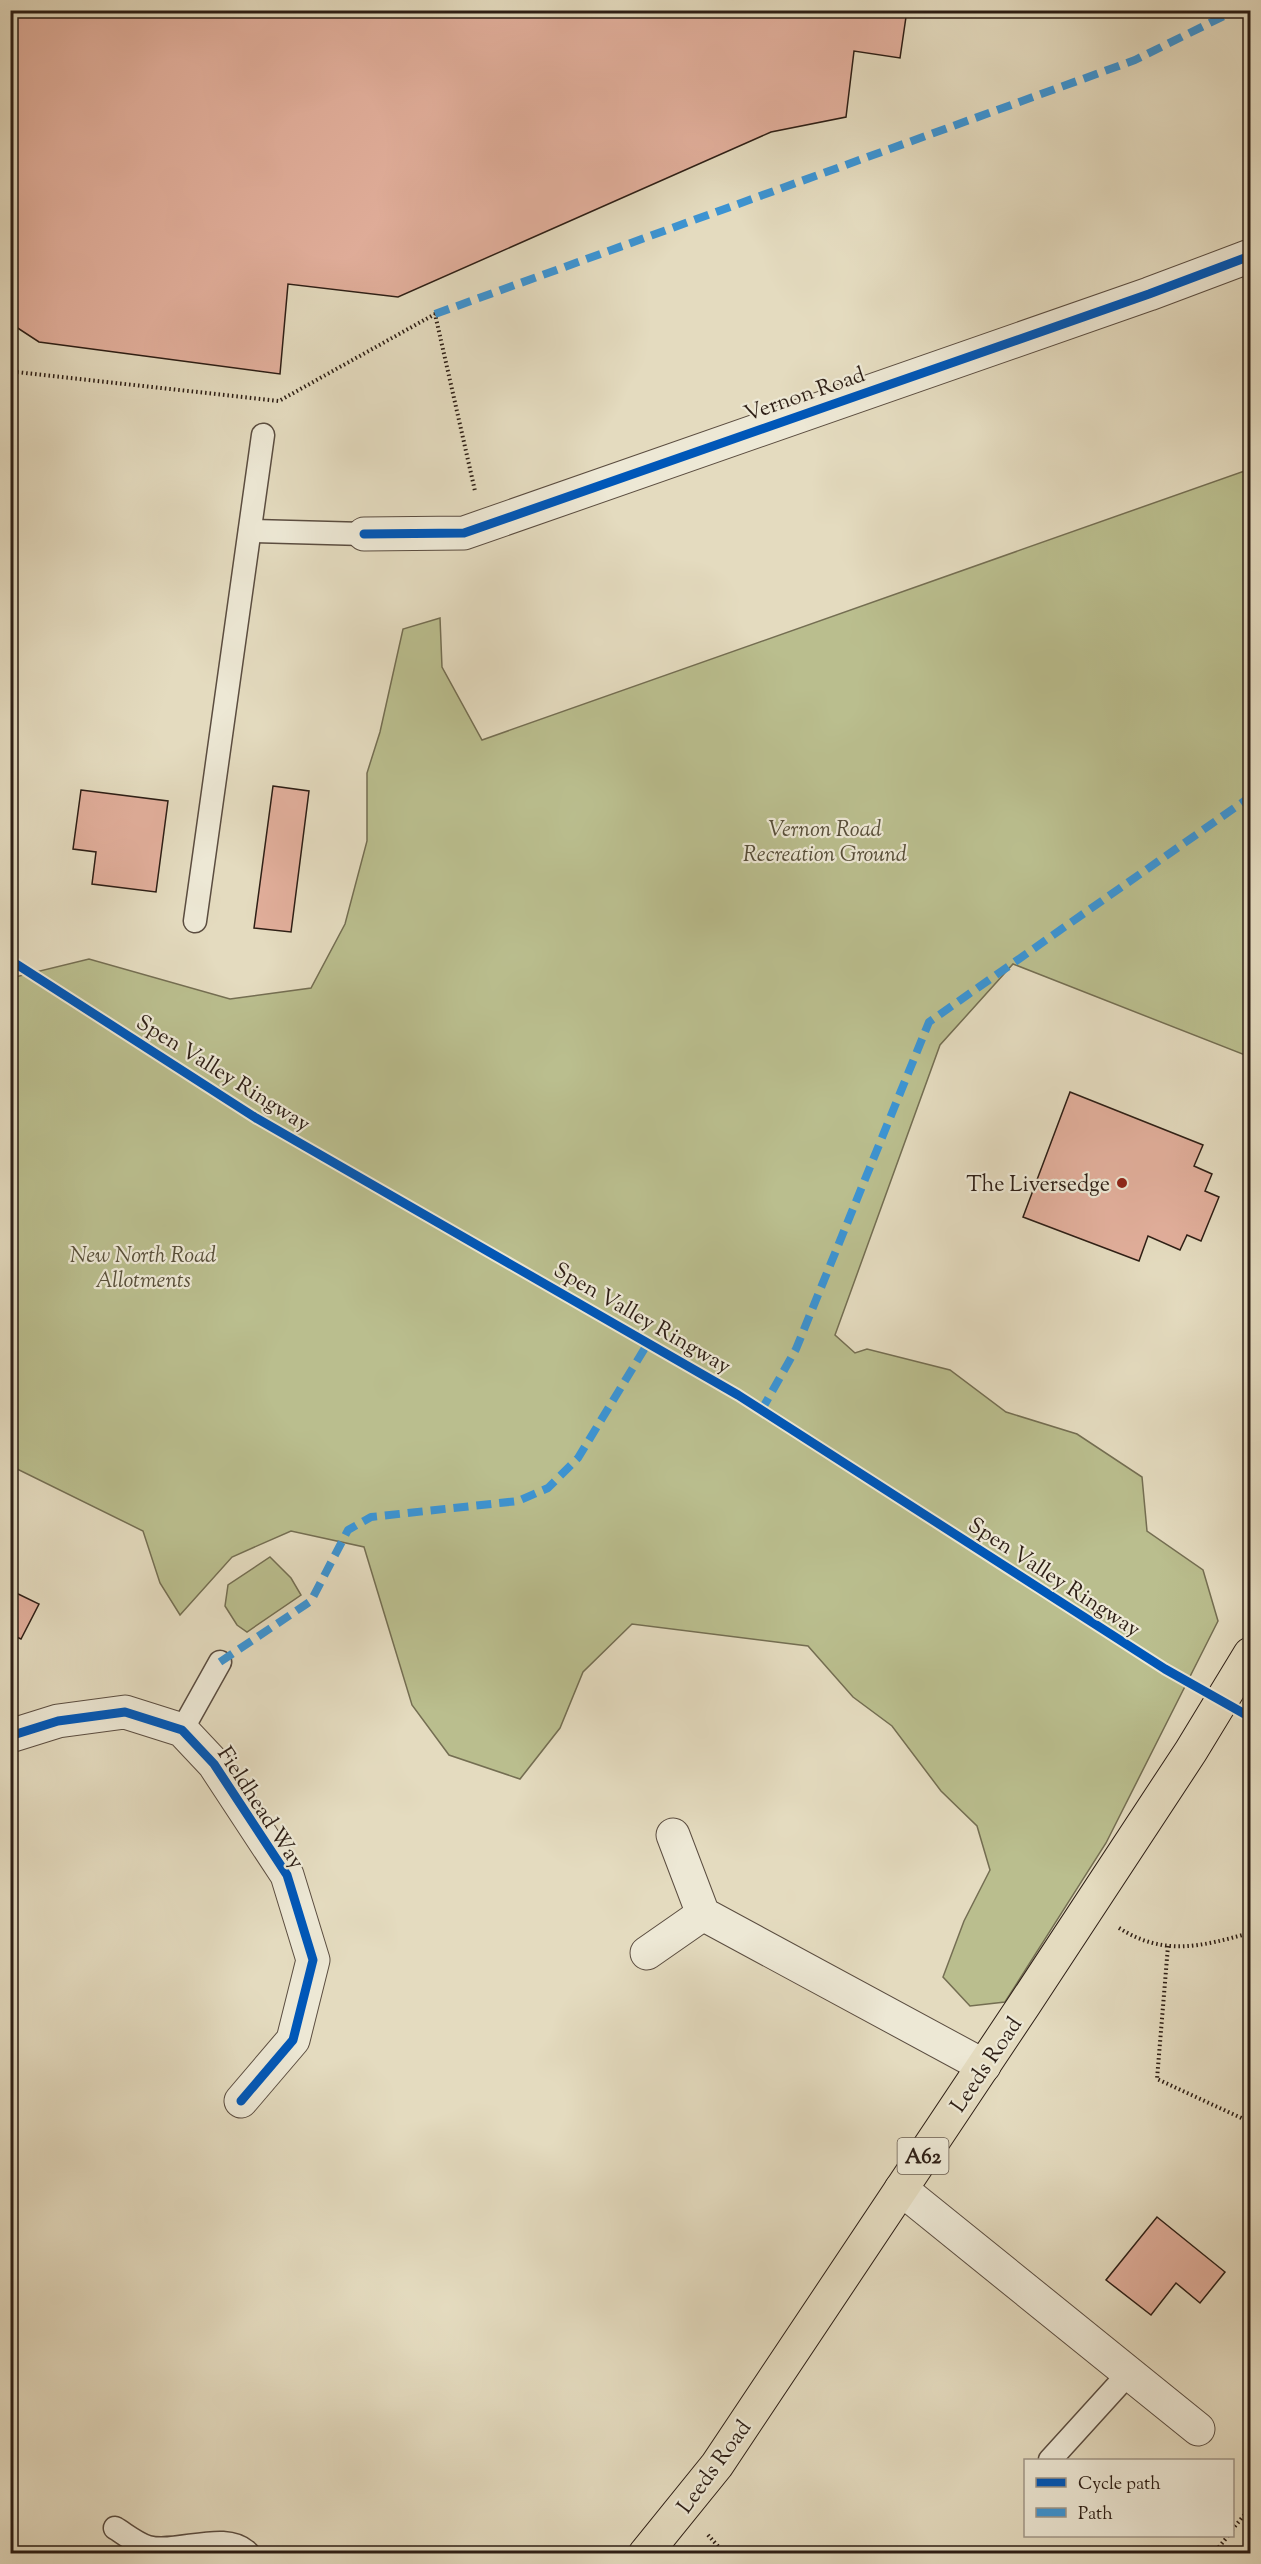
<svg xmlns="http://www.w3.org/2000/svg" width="1261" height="2564" font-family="'Sorts Mill Goudy',serif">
<rect width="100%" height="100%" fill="#e4dbbf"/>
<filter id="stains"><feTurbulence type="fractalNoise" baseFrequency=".00333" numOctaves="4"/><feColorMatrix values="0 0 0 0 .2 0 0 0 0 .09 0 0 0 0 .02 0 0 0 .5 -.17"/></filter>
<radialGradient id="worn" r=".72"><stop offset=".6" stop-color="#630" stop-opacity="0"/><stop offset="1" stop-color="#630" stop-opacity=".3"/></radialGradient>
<!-- green -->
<g fill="#babe8e" stroke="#746e52" stroke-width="1.5">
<polygon points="1250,469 1250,1057 1013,964 940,1045 835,1335 855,1353 867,1349 950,1370 1006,1412 1077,1434 1142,1477 1147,1531 1203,1570 1218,1621 1106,1843 1005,2002 970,2006 943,1977 964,1921 990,1870 977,1826 941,1791 892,1726 853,1697 808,1646 632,1624 583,1672 560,1728 520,1779 449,1755 412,1705 364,1547 291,1531 232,1557 180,1615 160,1583 143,1531 11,1466 11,978 89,959 230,999 311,988 345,924 367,841 367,773 380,732 403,629 440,618 442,667 482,740"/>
<polygon points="270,1557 291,1578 301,1595 247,1632 237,1625 225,1606 228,1585"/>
</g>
<!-- building -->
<g fill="#e2af9c" stroke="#2d1e15" stroke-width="1.5">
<polygon points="10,10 907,10 900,58 854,51 846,117 771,132 398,297 288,284 280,374 39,342 10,323"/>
<polygon points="273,786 309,791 291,932 254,928"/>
<polygon points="81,790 168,801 156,892 92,884 96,852 73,849"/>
<polygon points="1070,1092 1203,1145 1194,1166 1212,1174 1205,1191 1219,1197 1201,1241 1187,1235 1180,1250 1148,1236 1139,1261 1023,1217"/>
<polygon points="10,1590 39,1604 21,1639 10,1634"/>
<polygon points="1157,2217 1225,2272 1200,2303 1176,2283 1151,2315 1106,2280"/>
</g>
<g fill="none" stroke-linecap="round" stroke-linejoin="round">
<!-- lane casing -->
<g stroke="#5b4d40" stroke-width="25">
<g id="lane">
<polyline points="250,531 364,534"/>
<polyline points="195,921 263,435"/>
<polyline points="182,1730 220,1662"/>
<polyline points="1050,2460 1129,2373"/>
<path d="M115,2528c10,6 22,16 33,19 30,8 79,-18 101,7"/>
</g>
</g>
<!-- street casing -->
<g stroke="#5b4d40" stroke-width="35">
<g id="street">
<polyline points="364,534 464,533 1149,294 1250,256"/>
<polyline points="10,1736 58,1721 125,1712 182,1730 214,1764 287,1875 313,1960 293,2040 241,2101"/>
<polyline points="673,1835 703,1914 984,2066"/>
<polyline points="647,1953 703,1914"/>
<polyline points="901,2189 1198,2429"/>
</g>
</g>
<!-- primary casing -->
<g stroke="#2d1e15" stroke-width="35">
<polyline id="primary" points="645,2554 717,2465 1024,2005 1191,1751 1250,1654"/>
</g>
<!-- path -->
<g stroke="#2d1e15" stroke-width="4" stroke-dasharray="1.5 3" stroke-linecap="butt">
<polyline points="10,367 16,372 279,401 435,314 475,491"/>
<path d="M1119,1928c46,29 83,18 131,5"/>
<polyline points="1168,1946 1157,2079 1250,2122"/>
<polyline points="1232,2530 1250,2508"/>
<polyline points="708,2535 725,2554"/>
<polyline points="1213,2554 1228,2536"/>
</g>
<!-- lane -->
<use href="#lane" stroke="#ede8d5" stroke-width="22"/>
<!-- street -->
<use href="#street" stroke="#ede8d5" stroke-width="33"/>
<!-- primary -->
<use href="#primary" stroke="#e4dbbf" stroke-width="33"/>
<!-- quiet -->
<g stroke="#3c94d3" stroke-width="8" stroke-dasharray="15 8" stroke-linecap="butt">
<polyline points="435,314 1135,60 1236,10"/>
<polyline points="761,1411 796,1349 929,1022 1250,797"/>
<polyline points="220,1662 311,1601 348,1530 371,1517 518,1501 548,1488 578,1458 648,1343"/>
</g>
<!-- cycleway casing -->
<g stroke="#ede8d5" stroke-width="13">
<g id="cycleway">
<polyline points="364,534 464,533 1149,294 1250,256"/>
<polyline points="10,960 256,1118 738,1395 1165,1669 1250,1717"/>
<polyline points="10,1736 58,1721 125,1712 182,1730 214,1764 287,1875 313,1960 293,2040 241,2101"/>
</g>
</g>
<!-- cycleway -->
<use href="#cycleway" stroke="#0057b8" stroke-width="9"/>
</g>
<!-- markers -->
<circle fill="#8f2418" stroke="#ede8d5" stroke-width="2" cx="1122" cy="1183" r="6"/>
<g text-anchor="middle" stroke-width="4.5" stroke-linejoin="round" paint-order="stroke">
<!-- shield labels -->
<rect fill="#ede8d5" stroke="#675b4f" stroke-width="1.5" x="897.5" y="2138" width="51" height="36" rx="4.5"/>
<g font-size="21" font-weight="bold" fill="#2d1e15">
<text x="923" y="2163">A62</text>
</g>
<!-- street labels -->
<g font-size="22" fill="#2d1e15" stroke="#ede8d5">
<text transform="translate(804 393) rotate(-19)" y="8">Vernon Road</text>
<text transform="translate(224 1072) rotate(32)" y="8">Spen Valley Ringway</text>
<text transform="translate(643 1317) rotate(30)" y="8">Spen Valley Ringway</text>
<text transform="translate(1055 1576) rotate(33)" y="8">Spen Valley Ringway</text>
<text transform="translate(262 1807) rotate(57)" y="8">Fieldhead Way</text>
<text transform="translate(985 2064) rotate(-56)" y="8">Leeds Road</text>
<text transform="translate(713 2466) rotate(-54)" y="8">Leeds Road</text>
</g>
<!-- park labels -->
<g font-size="22" font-style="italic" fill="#574e39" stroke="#ede8d5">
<text x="825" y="836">Vernon Road<tspan x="825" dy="25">Recreation Ground</tspan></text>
<text x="143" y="1262">New North Road<tspan x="143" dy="25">Allotments</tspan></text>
</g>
<!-- poi labels -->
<g font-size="22" fill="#2d1e15" stroke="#ede8d5" text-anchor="end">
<text x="1110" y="1191">The Liversedge</text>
</g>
</g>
<!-- margin -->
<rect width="1261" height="2564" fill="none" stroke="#e4dbbf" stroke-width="36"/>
<rect x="12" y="12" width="1237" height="2540" fill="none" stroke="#2d1e15" stroke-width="3"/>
<rect x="18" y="18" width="1225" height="2528" fill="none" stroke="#2d1e15" stroke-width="1.5"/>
<!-- legend -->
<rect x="1024" y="2459" width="210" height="78" fill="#ede8d5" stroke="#a09788" stroke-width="1.5"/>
<rect x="1036" y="2478" width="30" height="9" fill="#0057b8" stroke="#a09788" stroke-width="1.5"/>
<text x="1078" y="2489" font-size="18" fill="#2d1e15">Cycle path</text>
<rect x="1036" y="2508" width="30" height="9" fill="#3c94d3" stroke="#a09788" stroke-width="1.5"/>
<text x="1078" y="2519" font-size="18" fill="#2d1e15">Path</text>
<rect width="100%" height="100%" filter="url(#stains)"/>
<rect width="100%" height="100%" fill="url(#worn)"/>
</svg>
